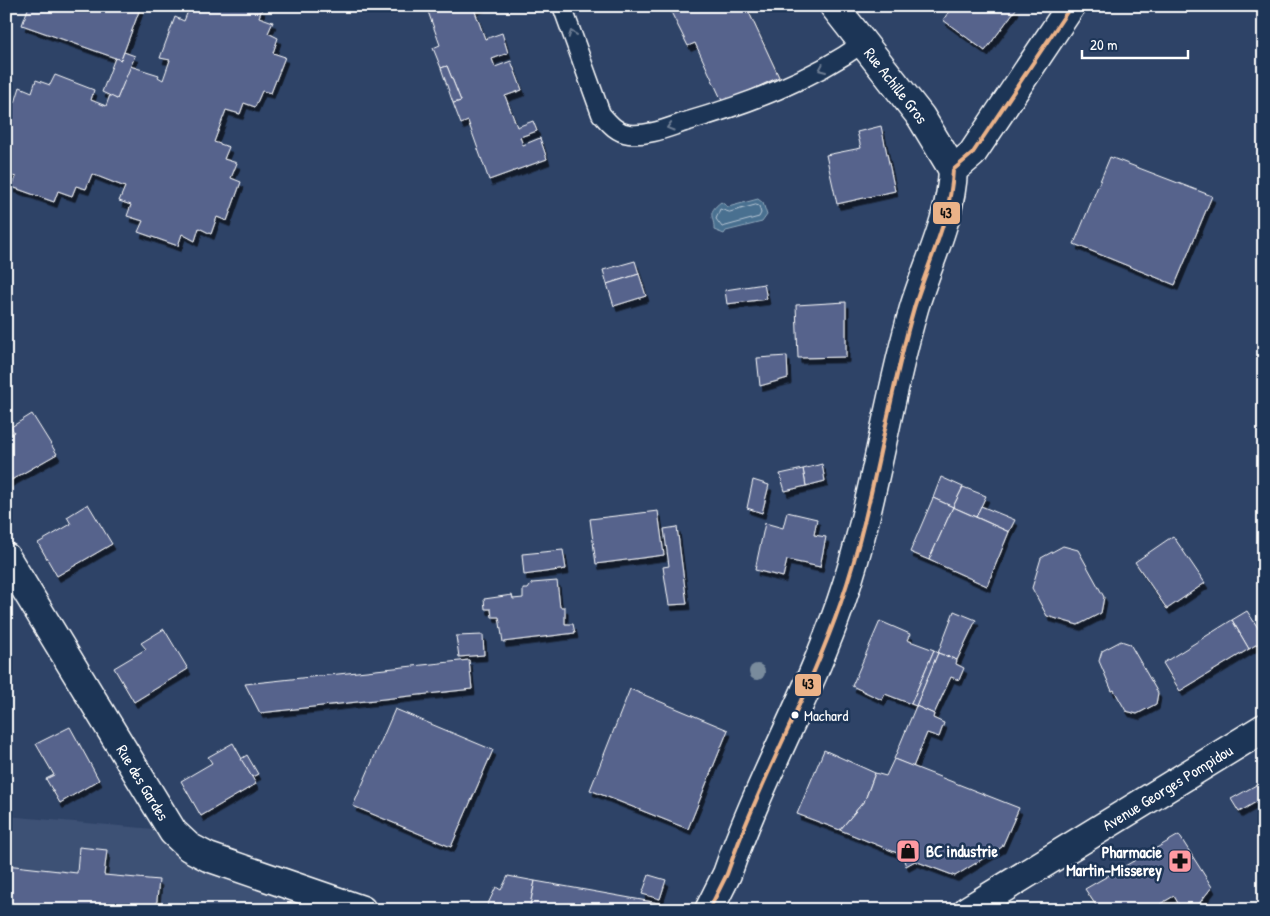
<svg xmlns="http://www.w3.org/2000/svg" width="1270" height="916" font-family="'Patrick Hand',sans-serif">
<defs>
<filter id="shadow"><feDropShadow dx="3" dy="5.5" stdDeviation="0" flood-color="#0009"/></filter>
</defs>
<rect width="100%" height="100%" fill="#2e4367"/>
<filter id="ink" filterUnits="userSpaceOnUse"><feTurbulence type="fractalNoise" baseFrequency=".02" numOctaves="2"/><feDisplacementMap in="SourceGraphic" scale="10" xChannelSelector="R" yChannelSelector="G"/><feConvolveMatrix kernelMatrix="1 2 1 2 8 2 1 2 1" color-interpolation-filters="sRGB"/></filter>
<g filter="url(#ink)">
<!-- built -->
<polygon fill="#3e5175" points="6,816 154,829 160,841 194,867 312,910 6,910"/>
<!-- water -->
<path fill="#486f90" stroke="#91a9bc" d="M758,199l5,4 4,12 -5,7 -36,9 -2,3 -10,-4c1,-13 -9,-16 7,-28l7,5z"/>
<g fill="none" stroke-linecap="round" stroke-linejoin="round">
<!-- shore -->
<polygon stroke="#b6c5d3" stroke-width="1" points="756,205 759,206 761,213 759,217 722,227 716,219 720,209 729,212"/>
</g>
<!-- building -->
<g fill="#57648c" stroke="#fff" filter="url(#shadow)">
<polygon points="29,6 141,6 121,60 22,25"/>
<polygon points="190,6 201,10 203,6 256,6 262,9 259,17 273,22 268,33 278,38 273,53 285,57 271,93 262,91 255,107 244,103 240,114 226,110 214,142 229,147 224,159 237,163 231,178 241,182 227,221 217,217 211,234 199,228 195,241 182,234 178,246 138,232 143,221 127,216 131,205 119,201 125,187 92,174 86,189 76,186 72,196 58,191 54,202 12,187 16,177 6,174 6,99 15,103 20,87 32,92 36,80 50,85 55,75 94,90 91,100 106,106 110,95 117,99 130,66 159,75 158,77 163,80 170,60 160,58 175,17 184,21"/>
<polygon points="426,6 482,6 474,9 485,39 502,33 508,53 492,59 495,67 511,61 522,90 505,96 517,127 533,121 537,131 520,137 523,145 540,138 547,159 489,180 468,121 461,124 453,103 461,101 447,66 441,68 433,48 440,45"/>
<polygon points="678,6 746,6 779,77 723,103 695,43 688,46 671,12 679,9"/>
<polygon points="953,6 1015,6 1016,9 985,51 943,20"/>
<polygon points="124,52 135,56 117,99 102,92 115,58 121,60"/>
<polygon points="447,66 461,101 453,103 441,68"/>
<polygon points="881,126 895,191 837,204 826,155 861,148 857,132"/>
<polygon points="1110,157 1212,196 1175,285 1074,244"/>
<polygon points="635,261 639,274 607,284 603,270"/>
<polygon points="639,274 646,296 614,306 607,284"/>
<polygon points="764,284 767,299 727,304 725,290"/>
<polygon points="846,302 846,357 798,358 796,305"/>
<polygon points="787,356 788,378 760,386 757,358"/>
<polygon points="32,414 57,454 6,483 6,437 14,432 11,427"/>
<polygon points="822,464 825,481 806,486 803,469"/>
<polygon points="803,469 806,486 785,491 780,474"/>
<polygon points="941,477 963,487 953,507 933,498"/>
<polygon points="753,480 769,485 762,513 747,508"/>
<polygon points="963,487 986,496 976,517 953,507"/>
<polygon points="933,498 953,507 929,560 910,552"/>
<polygon points="88,504 112,544 57,576 38,543 71,524 67,517"/>
<polygon points="981,506 1015,520 1009,532 976,517"/>
<polygon points="953,507 1009,532 987,586 929,560"/>
<polygon points="658,511 664,555 596,564 590,519"/>
<polygon points="787,512 817,519 814,535 826,537 820,567 787,560 783,577 755,570 765,523 783,528"/>
<polygon points="677,527 687,604 669,605 663,567 669,566 664,529"/>
<polygon points="1173,536 1205,583 1167,609 1135,562"/>
<polygon points="1063,546 1078,550 1104,597 1101,613 1078,625 1047,616 1032,588 1041,558"/>
<polygon points="563,550 566,569 524,575 522,554"/>
<polygon points="557,581 560,607 565,607 565,624 573,624 575,633 503,642 499,617 492,617 491,609 485,609 484,599 512,595 513,599 523,598 523,589 528,589 532,583"/>
<polygon points="954,611 976,620 957,660 938,653"/>
<polygon points="1247,611 1264,637 1264,640 1249,649 1232,620"/>
<polygon points="1232,620 1249,649 1180,691 1163,663"/>
<polygon points="880,621 910,634 907,640 934,650 911,704 885,694 882,700 852,686"/>
<polygon points="164,629 188,669 134,702 114,668 146,649 141,643"/>
<polygon points="483,635 484,655 459,657 456,636"/>
<polygon points="1121,641 1130,644 1158,693 1156,704 1137,714 1126,711 1114,690 1112,691 1099,661 1102,651"/>
<polygon points="934,650 938,653 916,706 911,704"/>
<polygon points="938,653 957,660 956,664 964,668 959,680 951,677 934,714 916,706"/>
<polygon points="469,660 472,689 260,713 245,684"/>
<polygon points="630,689 728,730 688,829 590,790"/>
<polygon points="916,706 934,714 933,718 944,723 939,737 927,733 913,767 894,759"/>
<polygon points="395,709 493,750 451,847 353,806"/>
<polygon points="70,727 99,780 60,803 46,779 54,775 36,744"/>
<polygon points="233,743 256,784 201,816 181,781 212,763 208,757"/>
<polygon points="824,750 875,773 865,800 840,830 797,814"/>
<polygon points="247,755 258,774 252,777 241,759"/>
<polygon points="894,759 1019,808 1002,847 955,876 915,861 906,866 902,855 840,830 865,800 875,773 886,776"/>
<polygon points="1258,784 1263,798 1239,812 1231,799"/>
<polygon points="1179,835 1212,887 1194,910 1182,910 1174,896 1160,904 1164,910 1099,910 1085,889"/>
<polygon points="79,847 107,850 104,875 159,880 156,910 6,910 6,865 77,873"/>
<polygon points="649,875 666,880 660,899 642,894"/>
<polygon points="508,876 535,881 529,910 485,910 496,887 501,890"/>
<polygon points="535,881 664,904 661,910 529,910"/>
</g>
<g fill="none" stroke-linecap="round" stroke-linejoin="round">
<!-- service casing -->
<g stroke="#fff" stroke-width="21">
<path id="service" d="M562,6l39,108c8,9 16,19 28,20 19,2 38,-6 56,-12 62,-18 125,-41 178,-79"/>
</g>
<!-- minor casing -->
<g stroke="#fff" stroke-width="31">
<g id="minor">
<path id="s1" d="M834,6l87,111 32,53"/>
<path id="s2" d="M6,557l167,275 16,15 19,10 154,53"/>
<path d="M709,910l18,-36c32,-93 82,-179 114,-272 33,-96 45,-197 73,-294 14,-46 37,-89 39,-138l19,-16 99,-148"/>
</g>
</g>
<!-- secondary casing -->
<g stroke="#fff" stroke-width="31">
<g id="secondary">
<path id="s3" d="M968,910l296,-182"/>
</g>
</g>
<!-- service -->
<use href="#service" stroke="#1d3557" stroke-width="18"/>
<!-- minor -->
<use href="#minor" stroke="#1d3557" stroke-width="28"/>
<!-- secondary -->
<use href="#secondary" stroke="#1d3557" stroke-width="28"/>
<!-- bus-1 casing -->
<g stroke="#1d3557" stroke-width="8">
<path id="bus-1" d="M709,910l18,-36c32,-93 82,-179 114,-272 33,-96 45,-197 73,-294 14,-46 37,-89 39,-138l19,-16 99,-148"/>
</g>
<!-- bus-1 -->
<use href="#bus-1" stroke="#ebb288" stroke-width="4"/>
</g>
<!-- trees -->
<circle fill="#798b9c" cx="757" cy="672" r="8"/>
<!-- one-way arrows -->
<defs><path id="oneway-chevron" d="M-2-3.5L2.5 0L-2 3.5" fill="none" stroke-width="1.6" stroke-linecap="round" stroke-linejoin="round" transform="scale(1.25)"/></defs>
<g stroke="#6c7c92">
<use href="#oneway-chevron" transform="translate(572 34) rotate(-110)"/>
<use href="#oneway-chevron" transform="translate(822 69) rotate(156)"/>
<use href="#oneway-chevron" transform="translate(670 127) rotate(163)"/>
</g>
</g>
<!-- icons -->
<defs>
<g id="shop-square" transform="scale(1.25)"><rect x="-9" y="-9" width="18" height="18" rx="4" fill="#ff9aa2" stroke="#1d3557"/><path d="M-5-2.5h2.3a2.7 3.5 0 0 1 5.4 0H5L5.5 6h-11ZM-1.5-2.5h3a1.5 2.3 0 0 0-3 0Z" fill="#111"/></g>
<g id="pharmacy-square" transform="scale(1.25)"><rect x="-9" y="-9" width="18" height="18" rx="4" fill="#ff9aa2" stroke="#1d3557"/><path d="M-2-6h4v4h4v4h-4v4h-4v-4h-4v-4h4Z" fill="#111"/></g>
</defs>
<g fill-rule="evenodd">
<use href="#shop-square" x="908" y="851"/>
<use href="#pharmacy-square" x="1180" y="861"/>
</g>
<!-- markers -->
<circle fill="#fff" stroke="#1d3557" stroke-width="2" cx="795" cy="715" r="4.5"/>
<g text-anchor="middle" stroke-width="5" stroke-linejoin="round" paint-order="stroke">
<!-- bus labels -->
<g font-size="15" fill="#fff" stroke="#1d3557" text-anchor="start">
<text x="804" y="721">Machard</text>
</g>
<!-- street labels -->
<g font-size="16" fill="#fff" stroke="#1d3557">
<text dy="6" stroke="none"><textPath href="#s1" startOffset="101">Rue Achille Gros</textPath></text>
<text dy="6" stroke="none"><textPath href="#s2" startOffset="264">Rue des Gardes</textPath></text>
<text dy="6" stroke="none"><textPath href="#s3" startOffset="234">Avenue Georges Pompidou</textPath></text>
</g>
<!-- poi labels -->
<g font-size="16" font-weight="bold" fill="#fff" stroke="#1d3557" text-anchor="start">
<text x="926" y="857">BC industrie</text>
<text x="1162" y="858" text-anchor="end">Pharmacie<tspan x="1162" dy="18">Martin-Misserey</tspan></text>
</g>
</g>
<g stroke="#1d3557" stroke-width="2">
<rect x="932" y="201" width="29" height="24" rx="5" fill="#ebb288"/>
<rect x="794" y="673" width="28" height="24" rx="5" fill="#ebb288"/>
</g>
<g font-size="14" text-anchor="middle" font-weight="bold" fill="#111">
<text x="946" y="218">43</text>
<text x="808" y="689">43</text>
</g>
<!-- margin -->
<rect width="1270" height="916" fill="none" stroke="#1d3557" stroke-width="25"/>
<rect x="12" y="12" width="1245" height="891" fill="none" stroke="#fff" stroke-width="2" filter="url(#ink)"/>
<!-- scale -->
<path d="M1082 50v8h106v-8" fill="none" stroke="#ffffff" stroke-width="2.5"/>
<text x="1090" y="50" font-size="15" fill="#ffffff" stroke="#1d3557" stroke-width="4" paint-order="stroke">20 m</text>
</svg>
